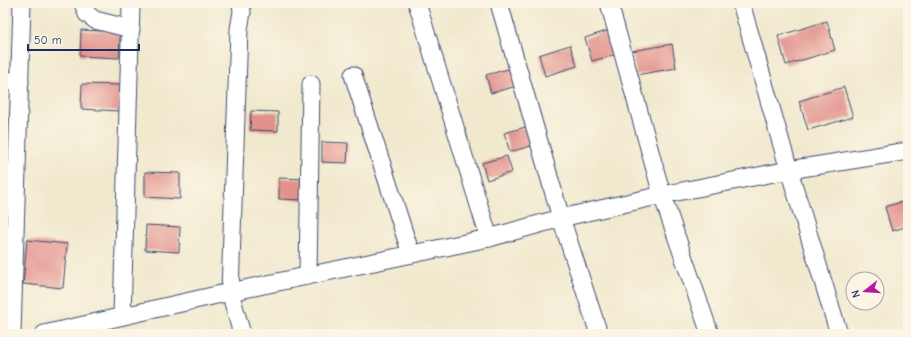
<svg xmlns="http://www.w3.org/2000/svg" width="911" height="337" font-family="'Comic Neue',sans-serif">
<rect width="100%" height="100%" fill="#fcf5e5"/>
<filter id="ink" filterUnits="userSpaceOnUse"><feTurbulence type="fractalNoise" baseFrequency=".025" numOctaves="2"/><feDisplacementMap in="SourceGraphic" scale="8" xChannelSelector="R" yChannelSelector="G"/><feConvolveMatrix kernelMatrix="1 2 1 2 8 2 1 2 1" color-interpolation-filters="sRGB"/></filter>
<filter id="wash" filterUnits="userSpaceOnUse"><feTurbulence type="fractalNoise" baseFrequency=".012" numOctaves="4" result="noise"/><feDisplacementMap in="SourceGraphic" scale="16" xChannelSelector="R" yChannelSelector="G"/><feGaussianBlur stdDeviation="0.9" result="paint"/><feColorMatrix in="noise" values="0 0 0 0 0 0 0 0 0 0 0 0 0 0 0 0 0 1.4 0 .05"/><feComposite in="paint" operator="in"/></filter>
<g filter="url(#wash)">
<rect width="100%" height="100%" fill="#f1e9ce"/>
<g id="blocks">
<!-- building -->
<g fill="#e2928c">
<polygon points="827,21 835,50 786,65 778,36"/>
<polygon points="81,30 120,32 119,58 80,56"/>
<polygon points="609,30 617,54 592,61 585,38"/>
<polygon points="672,44 676,68 636,75 632,51"/>
<polygon points="570,45 577,66 545,76 539,55"/>
<polygon points="512,68 517,86 491,93 486,75"/>
<polygon points="82,84 121,85 120,111 81,109"/>
<polygon points="844,87 853,117 808,130 799,101"/>
<polygon points="251,111 278,112 278,131 250,130"/>
<polygon points="529,126 534,145 510,152 504,133"/>
<polygon points="322,142 348,143 347,163 322,162"/>
<polygon points="507,156 512,172 487,180 482,163"/>
<polygon points="145,172 180,173 180,199 145,197"/>
<polygon points="279,178 305,179 305,200 279,199"/>
<polygon points="908,200 908,226 892,231 885,207"/>
<polygon points="146,225 180,227 179,252 145,250"/>
<polygon points="27,240 67,244 63,288 23,284"/>
</g>
</g>
</g>
<g filter="url(#ink)">
<use href="#blocks" fill-opacity="0" stroke="#3b4b6f" stroke-width="1"/>
<g fill="none" stroke-linecap="round" stroke-linejoin="round">
<!-- minor casing -->
<g stroke="#3b4b6f" stroke-width="19">
<g id="minor">
<polyline points="83,3 87,14 95,20 131,29"/>
<polyline points="241,3 242,12 239,29 230,292 242,334"/>
<polyline points="417,3 489,238"/>
<polyline points="499,3 561,218 599,334"/>
<polyline points="609,3 662,195 710,334"/>
<polyline points="741,3 789,170 839,334"/>
<polyline points="353,75 411,254"/>
<polyline points="3,80 20,82"/>
<polyline points="3,171 17,173"/>
<polyline points="308,275 311,84"/>
<polyline points="122,316 131,6"/>
<polyline points="12,334 22,3"/>
<polyline points="44,334 230,292 489,238 561,218 662,195 789,170 908,151"/>
</g>
</g>
<!-- minor -->
<use href="#minor" stroke="#fff" stroke-width="17"/>
</g>
</g>
<!-- margin -->
<rect width="911" height="337" fill="none" stroke="#fcf5e5" stroke-width="16"/>
<!-- north arrow -->
<g transform="translate(865 291) rotate(253)"><circle r="19" fill="#fcf5e5" stroke="#a2a6af"/>
<path d="M0-3L7 15L0 10L-7 15Z" fill="#b5179e"/>
<text y="-6" font-size="11" font-weight="bold" text-anchor="middle" fill="#1b2f5e">N</text>
</g>
<!-- scale -->
<path d="M28 44v6h111v-6" fill="none" stroke="#1b2f5e" stroke-width="2"/>
<text x="34" y="44" font-size="12" fill="#1b2f5e" stroke="#fcf5e5" stroke-width="3" paint-order="stroke">50 m</text>
</svg>
